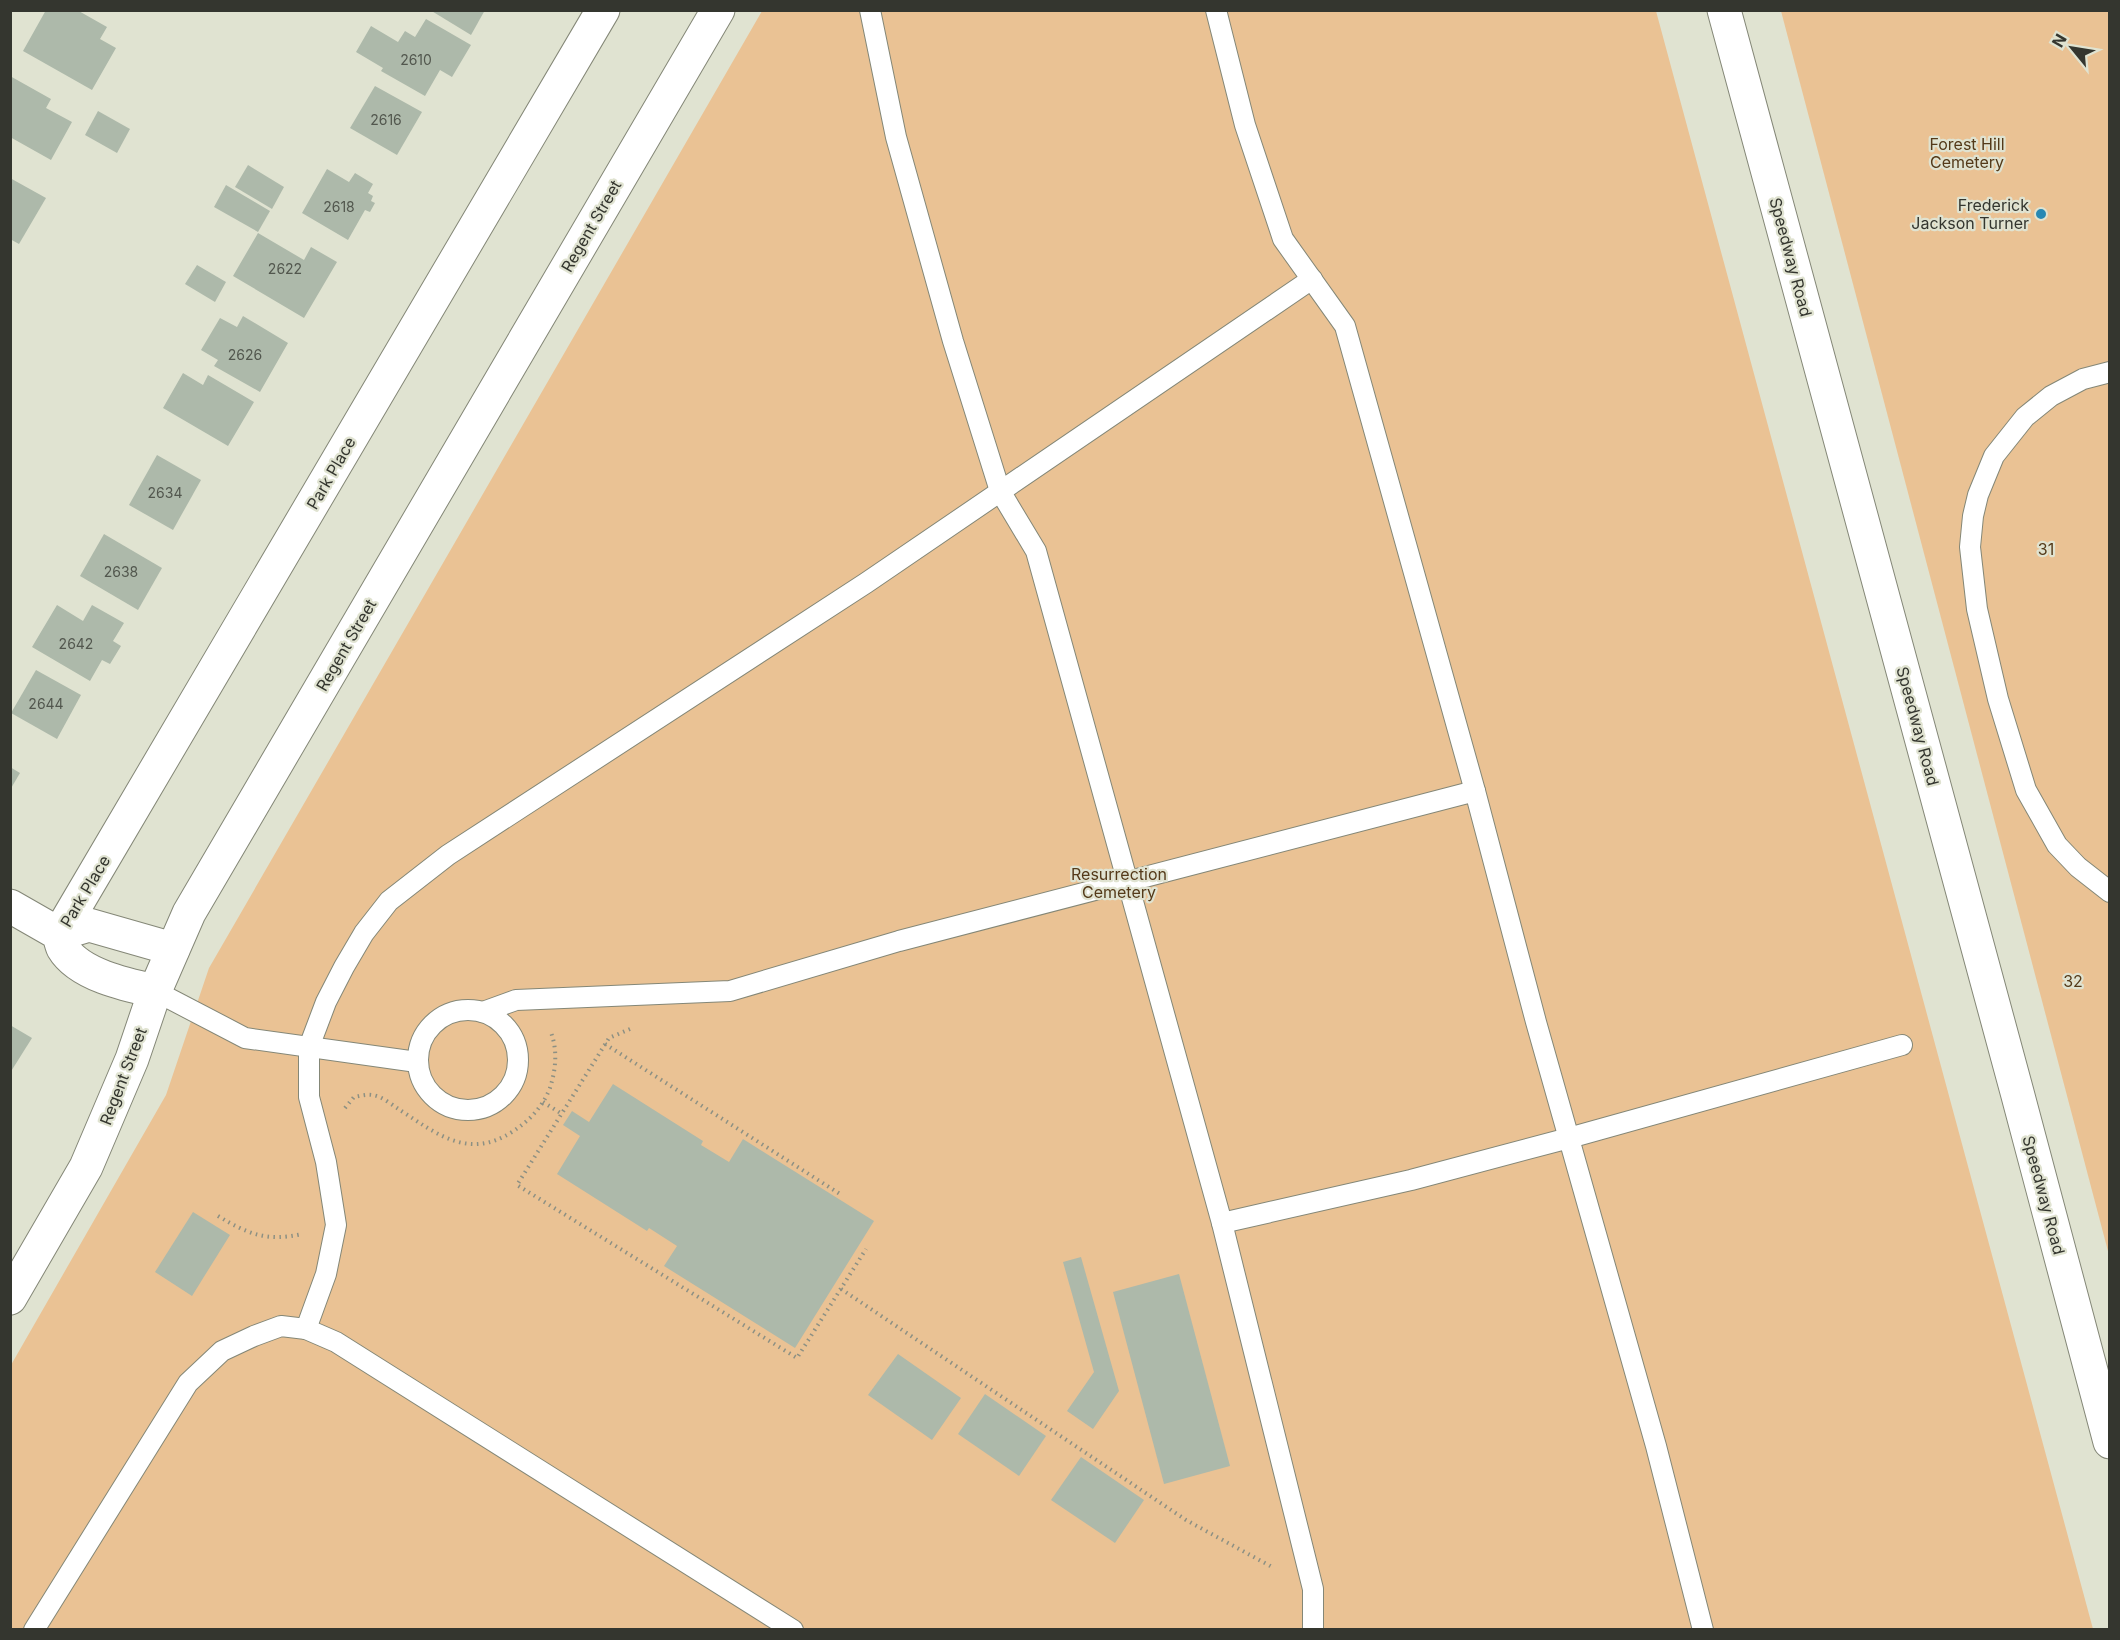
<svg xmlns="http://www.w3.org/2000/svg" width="2120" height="1640" font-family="Inter,sans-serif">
<rect width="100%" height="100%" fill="#e0e3d1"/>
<!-- green -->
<g fill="#eac294">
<polygon points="762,11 1656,11 2093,1629 11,1630 11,1365 166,1095 209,968"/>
<polygon points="1781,11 2109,11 2109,1255"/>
</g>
<!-- building -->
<g fill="#adb9aa">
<polygon points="46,10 77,10 107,27 100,39 116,48 92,90 23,51"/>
<polygon points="430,10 485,10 471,35"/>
<polygon points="426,19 471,45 452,77 440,70 425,96 381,71 383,68 356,52 371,26 398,42 405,31 415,37"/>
<polygon points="10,76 51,99 46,108 72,122 51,160 10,137"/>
<polygon points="375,86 422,112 397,155 350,128"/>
<polygon points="98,111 130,129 117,153 85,135"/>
<polygon points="248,165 284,187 272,209 235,187"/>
<polygon points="327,169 349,182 355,173 373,184 368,193 373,196 371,201 375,203 370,212 365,210 348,240 302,213"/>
<polygon points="10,178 46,198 19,244 10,239"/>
<polygon points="226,185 270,211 258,232 214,207"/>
<polygon points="258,233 304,260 311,247 337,262 304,318 233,276"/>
<polygon points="197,265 226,282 215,302 185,284"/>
<polygon points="243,316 288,343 260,392 214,366 218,360 201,350 220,318 237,327"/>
<polygon points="183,373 203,385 208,375 254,402 228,446 163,408"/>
<polygon points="157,455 201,480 173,530 129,505"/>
<polygon points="104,534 162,568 138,610 80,576"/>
<polygon points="57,605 83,621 92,605 124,623 113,641 121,646 110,664 102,660 90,681 32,647"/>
<polygon points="36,670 81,695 57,739 11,713"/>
<polygon points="10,767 20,773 10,790"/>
<polygon points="10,1025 32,1038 10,1073"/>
<polygon points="613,1084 703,1141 701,1145 729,1162 743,1139 874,1221 795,1348 664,1266 677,1246 649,1228 647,1231 557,1174 580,1136 563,1125 572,1111 589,1122"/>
<polygon points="193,1212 230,1235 192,1296 155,1272"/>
<polygon points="1081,1257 1119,1391 1093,1429 1067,1411 1094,1372 1063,1262"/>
<polygon points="1179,1274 1230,1466 1164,1484 1113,1292"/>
<polygon points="898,1354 961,1398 932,1440 868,1395"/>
<polygon points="985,1394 1046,1436 1019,1476 958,1434"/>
<polygon points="1081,1457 1144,1500 1115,1543 1051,1500"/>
</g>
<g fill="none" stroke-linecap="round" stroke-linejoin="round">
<!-- service casing -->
<g stroke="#848777" stroke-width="22">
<g id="service">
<polyline points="870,10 896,137 953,341 1000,491 1036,551 1222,1223 1313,1589 1313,1630"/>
<polyline points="1216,10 1245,125 1283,239 1345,326 1475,791 1536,1022 1656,1446 1703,1630"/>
<polyline points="2110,372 2083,379 2051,396 2025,417 1994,456 1978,495 1973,516 1970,547 1977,609 1998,699 2026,790 2057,845 2078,867 2110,892"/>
<polyline points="155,991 245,1038 417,1062"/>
<circle cx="468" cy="1060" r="50"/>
<polyline points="483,1012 516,1000 730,991 899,941 1475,791"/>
<polyline points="1222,1223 1411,1180 1569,1138 1902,1045"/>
<polyline points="306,1329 326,1274 336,1225 326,1162 309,1097 309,1047 326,1002 344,967 364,933 389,901 448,855 866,583 1312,279"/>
<polyline points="34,1630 188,1383 222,1351 254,1336 281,1326 306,1329 336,1342 793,1630"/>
</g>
</g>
<!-- minor casing -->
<g stroke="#848777" stroke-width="35">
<g id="minor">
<path d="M10,906l49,28c1,4 2,10 4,14 16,27 64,37 92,43"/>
<polyline points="59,934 603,10"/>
<polyline points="59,934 89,925 173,949"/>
<polyline points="10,1298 86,1167 132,1059 155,991 189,913 718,10"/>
</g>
</g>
<!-- secondary casing -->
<g stroke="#848777" stroke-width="35">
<polyline id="secondary" points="1724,10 2017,1092 2110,1442"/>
</g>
<!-- path -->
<g stroke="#8d9083" stroke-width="4" stroke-dasharray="1.5 4.5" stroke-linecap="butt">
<polyline points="630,1029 609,1038 517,1185 797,1358 866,1249"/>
<polyline points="605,1044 840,1194"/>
<polyline points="543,1102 562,1114"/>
<path d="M345,1108l9,-11c6,-1 12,-3 18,-2 10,1 20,10 28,15 37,24 68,50 112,22 17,-11 30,-24 38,-44 6,-19 8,-39 0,-58"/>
<path d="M218,1216c30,18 49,26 84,18"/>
<polyline points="841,1289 1186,1520 1274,1568"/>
</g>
<!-- service -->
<use href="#service" stroke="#fff" stroke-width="20"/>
<!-- minor -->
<use href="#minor" stroke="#fff" stroke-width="33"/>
<!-- secondary -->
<use href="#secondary" stroke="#fff" stroke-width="33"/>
</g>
<!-- markers -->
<circle fill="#2788b3" stroke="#e0e3d1" stroke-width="2" cx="2041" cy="214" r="6"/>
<g text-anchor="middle" stroke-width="4.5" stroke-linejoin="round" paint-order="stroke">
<!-- number labels -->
<g font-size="14" fill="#52574e">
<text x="416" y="65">2610</text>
<text x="386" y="125">2616</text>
<text x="339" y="212">2618</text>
<text x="285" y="274">2622</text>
<text x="245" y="360">2626</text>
<text x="165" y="498">2634</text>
<text x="121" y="577">2638</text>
<text x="76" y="649">2642</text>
<text x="46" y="709">2644</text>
</g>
<!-- park labels -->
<g font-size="16" fill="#543a19" stroke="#e0e3d1">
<text x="1967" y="150">Forest Hill<tspan x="1967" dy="18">Cemetery</tspan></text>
<text x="2046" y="555">31</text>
<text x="1119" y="880">Resurrection<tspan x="1119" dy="18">Cemetery</tspan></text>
<text x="2073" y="987">32</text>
</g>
<!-- poi labels -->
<g font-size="16" fill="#34362f" stroke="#e0e3d1" text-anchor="end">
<text x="2029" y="211">Frederick<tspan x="2029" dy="18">Jackson Turner</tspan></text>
</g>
<!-- street labels -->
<g font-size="16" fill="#34362f" stroke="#e0e3d1">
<text transform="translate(591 226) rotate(-60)" y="6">Regent Street</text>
<text transform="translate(1791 257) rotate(75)" y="6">Speedway Road</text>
<text transform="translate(331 473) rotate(-60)" y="6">Park Place</text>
<text transform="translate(346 645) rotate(-60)" y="6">Regent Street</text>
<text transform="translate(1918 726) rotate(75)" y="6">Speedway Road</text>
<text transform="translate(85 891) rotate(-59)" y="6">Park Place</text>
<text transform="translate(123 1076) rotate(-69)" y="6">Regent Street</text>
<text transform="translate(2044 1195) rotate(75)" y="6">Speedway Road</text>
</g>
</g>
<!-- border -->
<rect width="2120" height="1640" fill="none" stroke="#34362f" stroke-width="24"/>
<!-- north arrow -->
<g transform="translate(2072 48) rotate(300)" stroke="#e0e3d1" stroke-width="4.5" paint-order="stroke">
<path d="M0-4.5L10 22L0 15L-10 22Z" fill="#34362f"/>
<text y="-9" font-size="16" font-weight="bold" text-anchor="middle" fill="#34362f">N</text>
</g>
</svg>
